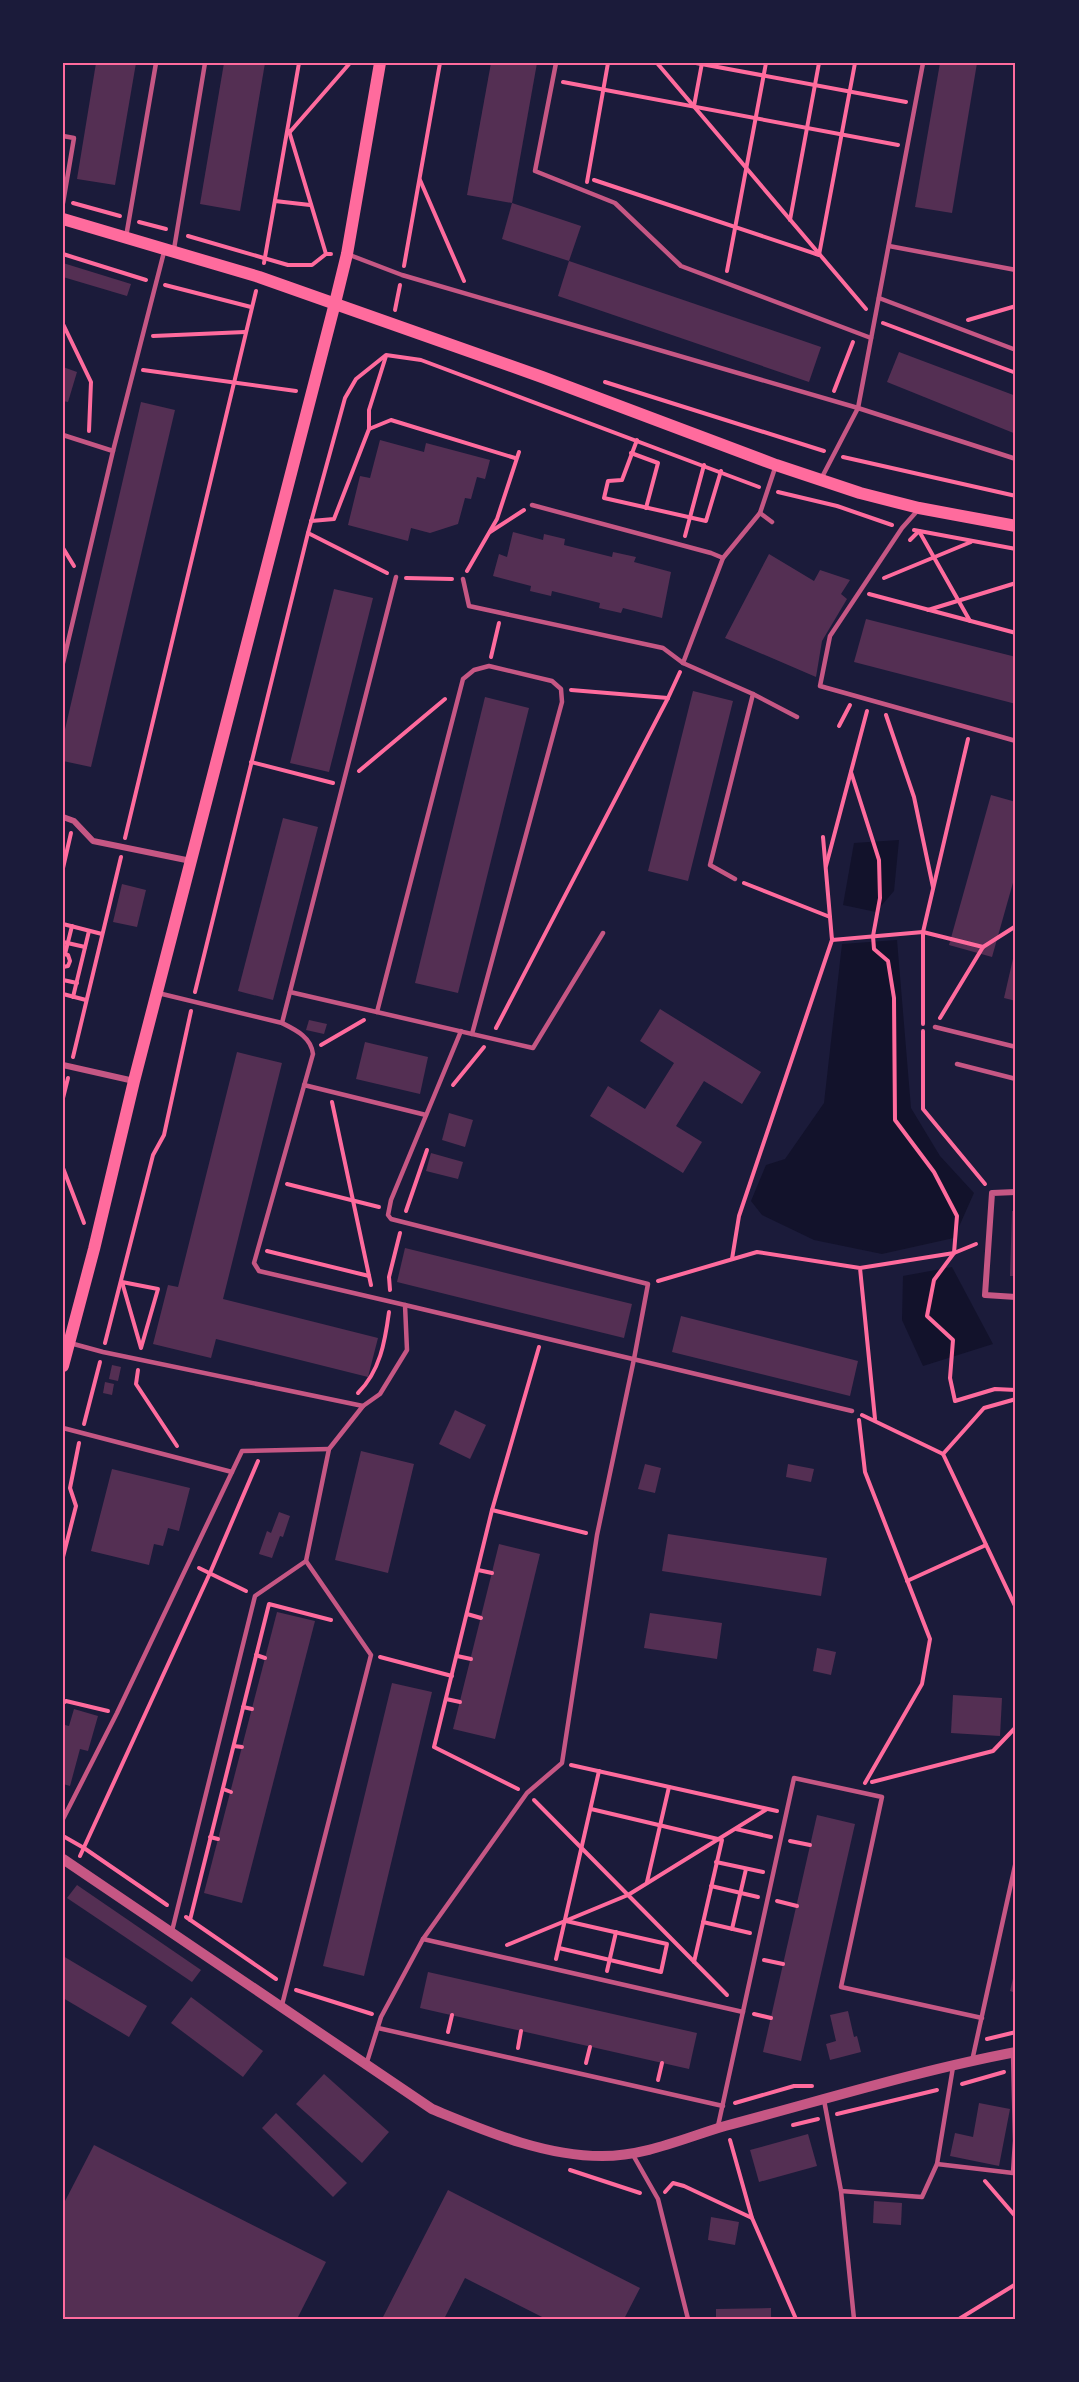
<svg xmlns="http://www.w3.org/2000/svg" width="1079" height="2382" font-family="'Golos Text',sans-serif">
<rect width="100%" height="100%" fill="#1b1b3a"/>
<!-- water -->
<g fill="#12122b">
<polygon points="899,840 894,891 876,912 843,905 854,843"/>
<polygon points="897,940 911,1108 940,1156 974,1193 954,1238 882,1254 814,1240 762,1215 751,1201 766,1165 785,1159 824,1103 842,944"/>
<polygon points="952,1267 993,1344 923,1366 902,1320 903,1276"/>
</g>
<!-- building -->
<g fill="#542f53">
<polygon points="96,63 136,63 115,185 77,179"/>
<polygon points="224,63 265,63 240,211 200,204"/>
<polygon points="491,63 537,63 512,203 467,195"/>
<polygon points="940,63 977,63 952,213 915,207"/>
<polygon points="512,203 581,226 569,261 502,239"/>
<polygon points="569,261 821,347 809,382 558,296"/>
<polygon points="63,263 131,284 127,296 63,277"/>
<polygon points="899,352 1016,396 1016,434 887,382"/>
<polygon points="63,367 77,372 68,402 63,401"/>
<polygon points="141,402 175,410 91,767 63,761 63,738"/>
<polygon points="380,440 424,452 426,443 490,460 485,479 477,477 471,499 465,498 458,524 430,533 411,528 408,541 348,525 360,476 370,478"/>
<polygon points="513,532 543,540 544,534 565,539 564,545 612,557 613,552 636,557 634,562 671,572 662,618 623,608 621,613 599,608 600,603 552,591 551,596 530,591 531,586 493,576 499,554 507,557"/>
<polygon points="769,554 814,581 820,570 850,580 841,594 847,599 822,641 816,677 725,638"/>
<polygon points="334,589 373,598 329,772 290,763"/>
<polygon points="866,619 1016,657 1016,704 854,662"/>
<polygon points="693,691 733,701 688,881 648,871"/>
<polygon points="485,697 529,708 458,993 415,983"/>
<polygon points="991,795 1016,802 1016,872 992,957 949,945"/>
<polygon points="283,818 318,827 273,1000 238,991"/>
<polygon points="122,884 146,890 137,927 113,922"/>
<polygon points="1015,950 1016,950 1016,1001 1004,998"/>
<polygon points="660,1009 761,1072 742,1104 704,1081 676,1126 702,1142 683,1173 590,1116 608,1086 645,1109 674,1063 640,1041"/>
<polygon points="309,1020 327,1024 324,1034 306,1030"/>
<polygon points="365,1042 428,1057 420,1094 356,1079"/>
<polygon points="237,1052 282,1063 223,1299 378,1338 368,1377 216,1339 211,1358 153,1344 168,1285 178,1287"/>
<polygon points="449,1113 473,1120 465,1147 442,1140"/>
<polygon points="431,1153 463,1162 458,1179 426,1171"/>
<polygon points="1012,1211 1016,1211 1016,1276 1010,1276"/>
<polygon points="405,1248 632,1304 624,1338 397,1282"/>
<polygon points="681,1316 858,1361 850,1396 672,1352"/>
<polygon points="112,1365 121,1367 118,1381 109,1379"/>
<polygon points="105,1382 114,1384 112,1395 103,1393"/>
<polygon points="455,1410 486,1425 470,1459 439,1444"/>
<polygon points="361,1451 414,1464 388,1573 335,1560"/>
<polygon points="645,1464 661,1468 655,1493 638,1489"/>
<polygon points="788,1464 814,1469 811,1482 786,1477"/>
<polygon points="112,1469 190,1488 179,1531 168,1528 163,1546 154,1544 149,1565 91,1551"/>
<polygon points="279,1512 290,1516 283,1537 280,1536 272,1558 259,1554 267,1531 271,1533"/>
<polygon points="668,1534 827,1558 821,1596 662,1571"/>
<polygon points="499,1544 540,1554 495,1739 453,1729"/>
<polygon points="277,1612 315,1621 242,1903 204,1893"/>
<polygon points="650,1613 722,1623 717,1659 644,1648"/>
<polygon points="817,1648 836,1652 831,1675 813,1671"/>
<polygon points="392,1683 432,1692 364,1976 323,1966"/>
<polygon points="953,1695 1002,1698 1000,1736 951,1733"/>
<polygon points="74,1709 98,1716 88,1751 80,1749 70,1786 63,1784 63,1732 65,1725 69,1726"/>
<polygon points="817,1815 855,1824 801,2061 763,2052"/>
<polygon points="77,1885 201,1970 192,1982 67,1898"/>
<polygon points="63,1956 147,2006 129,2037 63,1998"/>
<polygon points="1015,1970 1016,1970 1016,1993 1010,1991"/>
<polygon points="428,1972 697,2033 689,2069 420,2008"/>
<polygon points="191,1997 263,2051 243,2077 171,2023"/>
<polygon points="848,2011 854,2037 857,2036 861,2052 830,2060 826,2044 836,2041 830,2015"/>
<polygon points="324,2074 389,2132 362,2163 296,2104"/>
<polygon points="979,2103 1010,2109 999,2166 950,2156 955,2133 973,2137"/>
<polygon points="276,2113 347,2183 333,2197 262,2128"/>
<polygon points="808,2134 817,2166 759,2182 750,2150"/>
<polygon points="94,2145 326,2262 297,2319 63,2319 63,2205"/>
<polygon points="448,2190 640,2288 624,2319 546,2319 465,2278 444,2319 382,2319"/>
<polygon points="874,2201 902,2203 901,2225 873,2223"/>
<polygon points="711,2217 739,2222 735,2245 708,2240"/>
<polygon points="771,2308 771,2319 716,2319 716,2309"/>
</g>
<g fill="none" stroke-linecap="round" stroke-linejoin="round">
<!-- path -->
<g stroke="#ff6b9d" stroke-width="4">
<polyline points="657,63 866,309"/>
<polyline points="696,63 906,102"/>
<polyline points="563,82 898,145"/>
<polyline points="694,106 702,63"/>
<polyline points="289,131 326,254"/>
<polyline points="289,133 350,63"/>
<polyline points="420,180 464,281"/>
<polyline points="594,180 819,255 855,63"/>
<polyline points="587,182 608,63"/>
<polyline points="275,201 310,205"/>
<polyline points="73,203 120,216"/>
<polyline points="790,220 819,63"/>
<polyline points="139,222 166,229"/>
<polyline points="188,236 288,265 312,265 326,254 331,254"/>
<polyline points="63,254 146,280"/>
<polyline points="264,263 299,63"/>
<polyline points="404,266 440,63"/>
<polyline points="727,271 766,63"/>
<polyline points="165,285 251,307"/>
<polyline points="395,310 400,285"/>
<polyline points="968,320 1016,306"/>
<polyline points="883,323 1016,373"/>
<polyline points="63,324 91,382 89,431"/>
<polyline points="153,336 245,332"/>
<polyline points="143,370 296,391"/>
<polyline points="605,382 824,451"/>
<polyline points="834,391 853,342"/>
<polyline points="369,429 369,410 386,356"/>
<polyline points="637,440 622,480 608,481 604,498 706,521 721,471"/>
<polyline points="631,453 658,463 646,508"/>
<polyline points="843,457 1016,496"/>
<polyline points="778,492 837,506 892,525"/>
<polyline points="311,521 334,519 369,429 391,420 515,458"/>
<polyline points="914,530 1016,549"/>
<polyline points="490,532 524,510"/>
<polyline points="308,533 387,573"/>
<polyline points="685,536 704,465"/>
<polyline points="910,540 919,531 970,621"/>
<polyline points="63,548 74,566"/>
<polyline points="467,571 497,519 519,452"/>
<polyline points="406,578 452,579"/>
<polyline points="884,578 971,542"/>
<polyline points="869,594 1016,633"/>
<polyline points="928,610 1016,583"/>
<polyline points="491,657 499,623"/>
<polyline points="571,690 668,698"/>
<polyline points="886,715 914,797 933,887"/>
<polyline points="839,726 850,705"/>
<polyline points="251,762 333,783"/>
<polyline points="359,771 445,699"/>
<polyline points="851,772 879,860 880,898 873,936 874,949 888,961 894,998 895,1120 934,1172 957,1216 954,1253 934,1280 927,1316 953,1340 950,1378 955,1401 995,1389 1016,1390"/>
<polyline points="823,837 832,940 923,932 983,947 940,1018"/>
<polyline points="125,838 256,291"/>
<polyline points="826,866 867,711"/>
<polyline points="63,868 71,833"/>
<polyline points="744,883 830,917"/>
<polyline points="63,924 102,934"/>
<polyline points="63,942 85,947"/>
<polyline points="983,947 1016,926"/>
<polyline points="65,954 72,926"/>
<polyline points="63,967 68,966 70,961 68,955 64,954"/>
<polyline points="63,980 77,983"/>
<polyline points="195,992 308,533 345,398 356,379 386,355 421,360 759,487"/>
<polyline points="63,994 86,1000"/>
<polyline points="73,997 89,931"/>
<polyline points="923,1024 923,932 968,739"/>
<polyline points="496,1028 668,698 680,672"/>
<polyline points="923,1031 923,1109 985,1184"/>
<polyline points="321,1045 364,1020"/>
<polyline points="73,1057 121,857"/>
<polyline points="453,1085 484,1047"/>
<polyline points="63,1098 68,1078"/>
<polyline points="332,1102 371,1285"/>
<polyline points="63,1168 84,1223"/>
<polyline points="287,1184 379,1207"/>
<polyline points="406,1211 427,1150"/>
<polyline points="267,1251 369,1276"/>
<polyline points="732,1259 739,1216 832,940"/>
<polyline points="860,1268 954,1253 976,1244"/>
<polyline points="658,1281 757,1252 860,1268 875,1419"/>
<polyline points="390,1290 389,1277 400,1233"/>
<polyline points="105,1343 153,1155 164,1135 191,1011"/>
<polyline points="141,1348 122,1282 158,1289 141,1348"/>
<polyline points="138,1370 136,1384 177,1446"/>
<path d="M358,1393c22,-22 27,-51 31,-81"/>
<polyline points="862,1415 943,1454 1016,1608"/>
<polyline points="859,1420 865,1472 930,1639 922,1684 865,1783"/>
<polyline points="84,1424 100,1362"/>
<polyline points="943,1454 984,1408 1016,1399"/>
<polyline points="492,1510 539,1347"/>
<polyline points="63,1557 76,1506 70,1488 79,1443"/>
<polyline points="199,1568 246,1591"/>
<polyline points="478,1570 492,1573"/>
<polyline points="907,1581 986,1545"/>
<polyline points="467,1614 481,1618"/>
<polyline points="256,1655 265,1658"/>
<polyline points="457,1656 471,1659"/>
<polyline points="380,1657 452,1676"/>
<polyline points="446,1699 460,1702"/>
<polyline points="63,1703 66,1701 108,1711"/>
<polyline points="243,1707 252,1709"/>
<polyline points="234,1746 242,1747"/>
<polyline points="571,1765 777,1811"/>
<polyline points="872,1782 993,1751 1016,1727"/>
<polyline points="223,1789 231,1792"/>
<polyline points="518,1789 434,1747 492,1510 586,1533"/>
<polyline points="534,1800 727,1995"/>
<polyline points="591,1809 722,1840 694,1962"/>
<polyline points="736,1829 771,1837"/>
<polyline points="63,1836 84,1848 167,1905"/>
<polyline points="210,1837 218,1839"/>
<polyline points="790,1841 810,1845"/>
<polyline points="80,1856 210,1573 258,1461"/>
<polyline points="716,1862 763,1872"/>
<polyline points="647,1882 669,1787"/>
<polyline points="711,1886 758,1897"/>
<polyline points="777,1901 797,1906"/>
<polyline points="186,1917 276,1979"/>
<polyline points="190,1920 269,1604 331,1620"/>
<polyline points="703,1922 750,1933"/>
<polyline points="732,1929 746,1869"/>
<polyline points="507,1945 628,1895 767,1809"/>
<polyline points="559,1948 661,1972 667,1944 566,1921"/>
<polyline points="556,1959 599,1771"/>
<polyline points="764,1960 783,1964"/>
<polyline points="607,1971 616,1932"/>
<polyline points="296,1990 372,2014"/>
<polyline points="754,2014 771,2018"/>
<polyline points="448,2032 452,2015"/>
<polyline points="987,2039 1016,2032"/>
<polyline points="518,2048 521,2031"/>
<polyline points="586,2063 590,2047"/>
<polyline points="658,2080 662,2063"/>
<polyline points="962,2084 1004,2072"/>
<polyline points="735,2103 794,2086 812,2086"/>
<polyline points="837,2114 937,2090"/>
<polyline points="793,2125 818,2119"/>
<polyline points="730,2140 752,2218 796,2319"/>
<polyline points="570,2170 640,2193"/>
<polyline points="985,2181 1016,2217"/>
<polyline points="665,2192 673,2183 684,2186 752,2218"/>
<polyline points="959,2319 1016,2284"/>
</g>
<!-- service -->
<g stroke="#c65784" stroke-width="4.5">
<polyline points="556,63 535,171 615,203 681,266 871,338"/>
<polyline points="63,136 74,138 63,203"/>
<polyline points="126,237 156,63"/>
<polyline points="889,246 1016,270"/>
<polyline points="174,249 205,63"/>
<polyline points="347,254 402,275 858,408 1016,459"/>
<polyline points="879,298 1016,350"/>
<polyline points="63,435 113,451 63,663"/>
<polyline points="113,451 164,252"/>
<polyline points="821,479 858,408 923,63"/>
<polyline points="532,505 711,553 723,558"/>
<polyline points="918,510 902,528 830,636 820,686 1016,741"/>
<polyline points="760,513 772,522"/>
<polyline points="463,579 469,606 663,648 683,663 753,694 797,717"/>
<polyline points="683,663 723,558 760,513 776,465"/>
<polyline points="735,879 710,865 753,694"/>
<polyline points="290,992 533,1048 603,933"/>
<path d="M158,993l124,30c14,7 29,14 31,31l-59,209 5,8 146,34 2,45 -27,44 -17,12 -34,43 -23,112 65,94 -89,350"/>
<polyline points="377,1012 463,679 474,670 489,666 552,681 561,689 562,702 472,1034"/>
<polyline points="282,1023 396,577"/>
<polyline points="935,1027 1016,1047"/>
<polyline points="957,1064 1016,1079"/>
<polyline points="304,1085 426,1115"/>
<polyline points="405,1305 852,1411"/>
<polyline points="70,1343 103,1352 363,1406"/>
<polyline points="63,1428 232,1472"/>
<polyline points="63,1819 117,1713 242,1451 329,1449"/>
<polyline points="172,1931 255,1596 306,1561"/>
<polyline points="423,1939 743,2012"/>
<polyline points="378,2028 723,2106"/>
<polyline points="972,2061 1016,1861"/>
<polyline points="366,2065 381,2017 423,1939 527,1793 562,1763 597,1535 634,1359 648,1284 391,1219 388,1215 391,1200 461,1031"/>
<polyline points="824,2100 841,2191 854,2319"/>
<polyline points="718,2126 794,1778 882,1797 841,1987 982,2018"/>
<polyline points="633,2155 658,2199 688,2319"/>
<polyline points="937,2164 1013,2173 1015,2141 1013,2052"/>
<polyline points="841,2191 922,2197 937,2164 953,2067"/>
</g>
<!-- minor -->
<g stroke="#c65784" stroke-width="6">
<polyline points="63,817 74,821 93,841 191,861"/>
<polyline points="63,1065 134,1081"/>
<polyline points="1016,1192 992,1193 985,1295 1016,1297"/>
</g>
<!-- tertiary -->
<path stroke="#c65784" stroke-width="10" d="M63,1859l369,250c54,22 111,47 170,47 44,0 82,-18 123,-30 95,-25 195,-56 291,-74"/>
<!-- secondary -->
<g stroke="#ff6b9d" stroke-width="12">
<polyline points="63,219 259,277 542,377 776,465 860,493 919,508 1016,526"/>
<polyline points="63,1366 94,1249 134,1081 335,303 347,254 380,63"/>
</g>
</g>
<!-- border -->
<rect width="1079" height="2382" fill="none" stroke="#1b1b3a" stroke-width="129"/>
<rect x="64" y="64" width="950" height="2254" fill="none" stroke="#ff6b9d" stroke-width="2"/>
</svg>
